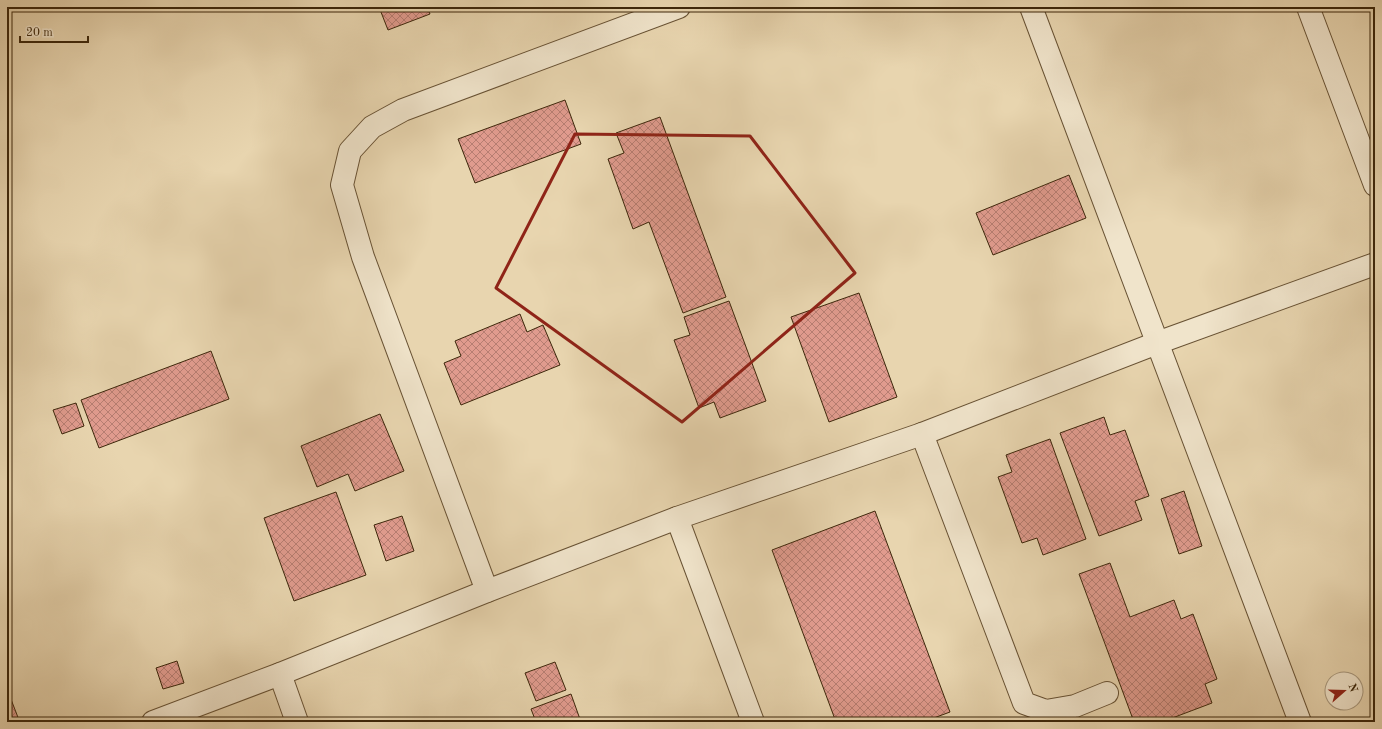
<svg xmlns="http://www.w3.org/2000/svg" width="1382" height="729" font-family="'Old Standard TT',serif">
<defs>
<pattern id="building-cross-hatch" width="8" height="8" patternUnits="userSpaceOnUse"><rect width="8" height="8" fill="#e09b8e"/><path d="M0 0l8 8M0 8l8-8" fill="none" stroke="#b77e72"/></pattern>
</defs>
<rect width="100%" height="100%" fill="#e8d5af"/>
<filter id="stains"><feTurbulence type="fractalNoise" baseFrequency=".005" numOctaves="4"/><feColorMatrix values="0 0 0 0 .2 0 0 0 0 .09 0 0 0 0 .02 0 0 0 .5 -.17"/></filter>
<radialGradient id="worn" r=".72"><stop offset=".6" stop-color="#630" stop-opacity="0"/><stop offset="1" stop-color="#630" stop-opacity=".3"/></radialGradient>
<!-- building -->
<g fill="url(#building-cross-hatch)" stroke="#3d270b">
<polygon points="379,7 427,7 430,14 388,30"/>
<polygon points="565,100 581,144 475,183 458,139"/>
<polygon points="660,117 726,297 683,313 649,222 633,229 608,159 624,153 616,133"/>
<polygon points="1069,175 1086,218 993,255 976,213"/>
<polygon points="859,293 897,397 829,422 791,317"/>
<polygon points="729,301 766,401 720,418 714,402 699,408 674,340 690,335 684,317"/>
<polygon points="520,314 527,332 543,325 560,365 461,405 444,363 461,356 455,341"/>
<polygon points="211,351 229,399 99,448 81,400"/>
<polygon points="76,403 84,426 62,434 53,410"/>
<polygon points="380,414 404,471 355,491 348,474 317,487 301,446"/>
<polygon points="1104,417 1110,435 1125,430 1149,496 1135,501 1142,520 1099,536 1060,433"/>
<polygon points="1050,439 1086,539 1043,555 1037,538 1022,543 998,477 1012,472 1006,455"/>
<polygon points="1184,491 1202,546 1179,554 1161,499"/>
<polygon points="336,492 366,575 294,601 264,518"/>
<polygon points="875,511 950,712 923,722 836,722 772,550"/>
<polygon points="402,516 414,551 386,561 374,525"/>
<polygon points="1110,563 1130,617 1174,600 1181,619 1193,614 1217,679 1205,684 1212,703 1167,720 1168,722 1134,722 1079,574"/>
<polygon points="177,661 184,683 163,689 156,668"/>
<polygon points="555,662 566,690 536,701 525,673"/>
<polygon points="7,689 19,720 14,722 7,722"/>
<polygon points="571,694 581,722 536,722 531,709"/>
</g>
<g fill="none" stroke-linecap="round" stroke-linejoin="round">
<!-- minor casing -->
<g stroke="#685234" stroke-width="24">
<g id="minor">
<polyline points="1031,7 1300,722"/>
<polyline points="1308,7 1375,185"/>
<polyline points="922,434 1024,703 1046,711 1075,706 1107,693"/>
<polyline points="677,518 753,722"/>
<polyline points="487,591 363,257 342,185 350,151 372,127 403,110 679,7"/>
<polyline points="280,674 297,722"/>
<polyline points="153,722 280,674 487,591 677,518 922,434 1157,343 1375,264"/>
</g>
</g>
<!-- minor -->
<use href="#minor" stroke="#f0e4cb" stroke-width="22"/>
</g>
<!-- marked area -->
<path fill="none" stroke="#8f2418" stroke-width="3" stroke-linejoin="round" d="M575,134l175,2 105,137 -173,149 -186,-134z"/>
<!-- margin -->
<rect width="1382" height="729" fill="none" stroke="#e8d5af" stroke-width="24"/>
<rect x="8" y="8" width="1366" height="713" fill="none" stroke="#3d270b" stroke-width="2"/>
<rect x="12" y="12" width="1358" height="705" fill="none" stroke="#3d270b"/>
<!-- north arrow -->
<g transform="translate(1344 691) rotate(70)"><circle r="19" fill="#f0e4cb" stroke="#a8987e"/>
<path d="M0-3L7 15L0 10L-7 15Z" fill="#8f2418"/>
<text y="-6" font-size="11" font-weight="bold" text-anchor="middle" fill="#3d270b">N</text>
</g>
<!-- scale -->
<path d="M20 36v6h68v-6" fill="none" stroke="#3d270b" stroke-width="2"/>
<text x="26" y="36" font-size="12" fill="#3d270b" stroke="#f0e4cb" stroke-width="3" paint-order="stroke">20 m</text>
<rect width="100%" height="100%" filter="url(#stains)"/>
<rect width="100%" height="100%" fill="url(#worn)"/>
</svg>
